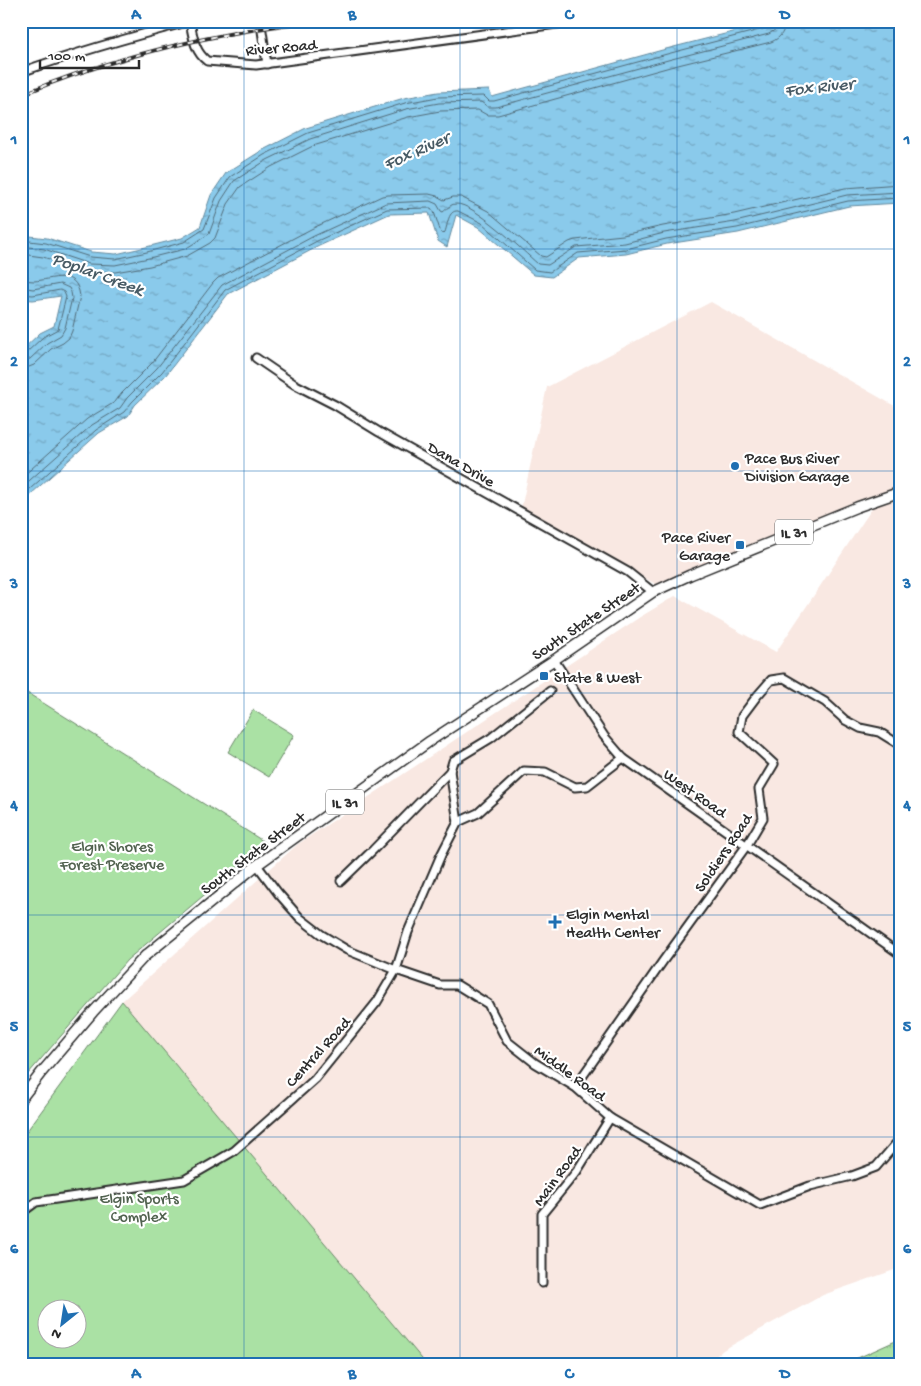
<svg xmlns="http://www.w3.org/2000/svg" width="921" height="1386" font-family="'Gochi Hand',sans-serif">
<defs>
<pattern id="grass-tufts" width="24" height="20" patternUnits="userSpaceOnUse" patternTransform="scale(1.25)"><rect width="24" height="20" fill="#aae1a4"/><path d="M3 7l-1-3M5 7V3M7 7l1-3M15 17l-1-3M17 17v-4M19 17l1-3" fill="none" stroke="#92c18d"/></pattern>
<pattern id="water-ripples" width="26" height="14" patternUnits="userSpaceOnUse" patternTransform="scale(1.25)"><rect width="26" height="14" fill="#8acaeb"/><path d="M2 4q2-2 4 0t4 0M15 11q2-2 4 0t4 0" fill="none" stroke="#71a4bf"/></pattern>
</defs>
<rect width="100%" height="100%" fill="#fff"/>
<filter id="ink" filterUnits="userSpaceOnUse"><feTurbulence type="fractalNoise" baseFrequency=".02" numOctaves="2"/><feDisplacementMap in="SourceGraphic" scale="10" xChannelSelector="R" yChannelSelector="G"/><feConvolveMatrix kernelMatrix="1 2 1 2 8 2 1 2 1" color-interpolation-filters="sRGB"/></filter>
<g filter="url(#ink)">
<!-- built -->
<g fill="#f9e8e2">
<polygon points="711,302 900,409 900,490 659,586 521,509 547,387"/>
<polygon points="900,494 900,1268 823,1295 723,1350 706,1365 415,1365 122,1001 298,844 640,617 675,596 776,652 875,504"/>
</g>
<!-- grass -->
<polygon fill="url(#grass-tufts)" stroke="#6a8668" points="900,1339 900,1365 842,1365"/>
<!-- green -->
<g fill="#aae1a4" stroke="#6a8668" fill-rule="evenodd">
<polygon points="21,689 266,843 127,960 21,1082"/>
<polygon points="253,710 294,735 269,777 228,752"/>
<path d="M122,1001l305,364h-406v-226zM48,1308h30v30h-30z"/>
</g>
<!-- water -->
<polygon fill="url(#water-ripples)" stroke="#648a9e" points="786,21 900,21 900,203 849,206 738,233 667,244 626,254 579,258 552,277 534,275 478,227 456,215 447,247 438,241 429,213 389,214 319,246 228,294 166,375 135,405 128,416 99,433 21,503 21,351 40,333 54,326 61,296 33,300 21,299 21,235 47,238 91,252 116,254 146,247 182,238 200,227 211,195 226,173 261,151 306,128 404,98 438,92 489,90 492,97 666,49 768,23"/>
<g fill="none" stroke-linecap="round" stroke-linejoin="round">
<!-- shore -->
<g stroke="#516b78" stroke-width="1">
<polyline points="21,240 46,243 90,257 115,259 147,252 184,242 204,229 216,198 230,177 264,155 308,133 405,103 438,97 484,96 489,101 494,101 667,54 767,28 771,26 772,21"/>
<polyline points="21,246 44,249 89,264 115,265 149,258 185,249 209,234 221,201 234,181 267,160 310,139 406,109 439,103 481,102 488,107 496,107 668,60 769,34 776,29 778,21"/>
<path d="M21,254l22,3 44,14 28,1 35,-6 37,-10 23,-13 5,-5 13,-34 12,-17 31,-20 42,-21 95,-29 32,-6 38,-1 9,5h11l172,-48 101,-25c10,-4 14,-11 14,-21"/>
<path d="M21,280c4,0 9,1 13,1 18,-1 42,-14 46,15l-8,35 -3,7 -6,5 -12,6 -17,16 -5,2 -8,1"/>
<polyline points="21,287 33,289 60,284 69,288 71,292 72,298 65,328 61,335 47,343 30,359 21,361"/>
<polyline points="21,294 33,295 60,290 64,292 66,297 58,329 43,337 26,353 21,354"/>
<polyline points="21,478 87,419 115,402 122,393 152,363 213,283 218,278 311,229 382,196 388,195 429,194 437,196 444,200 453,197 461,197 488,211 541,256 546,257 569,242 575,240 623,235 663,226 734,214 845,188 900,184"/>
<path d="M21,488l71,-63 28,-17 7,-10 30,-30 65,-83 92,-49 72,-33 44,-2 7,3 4,7 2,1c4,-3 7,-8 13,-8 18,-1 67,47 82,60l10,1 28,-18 49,-4 39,-10 71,-11 112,-27 53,-3"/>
<path d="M21,497l75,-67 28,-18 8,-10 30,-30 63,-82 92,-49 70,-32 44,-1 3,4 7,21 2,1 2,-2c3,-8 3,-22 13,-21l24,12 53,47 15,2 28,-19 48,-4 40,-10 71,-11 111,-27 52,-3"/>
</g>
<!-- minor casing -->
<g stroke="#2b2b2b" stroke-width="11">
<g id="minor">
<polyline points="260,21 261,26"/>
<path d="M190,22c3,14 4,29 17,39l49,4 323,-44"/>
<polyline points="262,31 267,64"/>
<path d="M21,72c56,-20 113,-36 170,-51"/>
<polyline points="256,358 294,384 335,405 379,432 628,572 653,592"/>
<polyline points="554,660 604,736 623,758 900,954"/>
<polyline points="458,822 478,813 524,771 545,772 575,787 587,786 623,758"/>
<polyline points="257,865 278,893 300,918 322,935 347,950 396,970 440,985 457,985 488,1004 507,1041 535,1063 575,1087 610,1118 760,1205 810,1186 852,1176 876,1167 900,1139"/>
<polyline points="341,881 373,850 450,771 453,761 491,738 550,691"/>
<polyline points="575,1087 663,961 747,845 763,818 759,789 774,764 739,732 742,716 757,696 771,680 784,678 825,702 845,720 860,728 879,732 900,745"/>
<polyline points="21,1213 36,1202 184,1180 234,1151 315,1079 377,1002 396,970 408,932 441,855 458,822 450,771"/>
<polyline points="542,1283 542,1214 577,1171 610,1118"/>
</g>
</g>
<!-- major casing -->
<g stroke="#2b2b2b" stroke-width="12">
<polyline id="major" points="21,1099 41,1073 93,1012 145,956 257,865 430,741 554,660 653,592 690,575 857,507 900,492"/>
</g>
<!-- minor -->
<use href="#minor" stroke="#fff" stroke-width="7"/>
<!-- major -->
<use href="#major" stroke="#fff" stroke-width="9"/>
<!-- rail casing -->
<g stroke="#2b2b2b" stroke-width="4">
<path id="rail" d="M21,95c93,-39 193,-62 293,-74"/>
</g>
<!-- rail -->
<use href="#rail" stroke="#fff" stroke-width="2" stroke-dasharray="5.5" stroke-linecap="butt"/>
</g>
</g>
<!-- grid -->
<path fill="none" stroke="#1f6fb2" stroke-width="1" stroke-opacity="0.55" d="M244,21v1344M460,21v1344M677,21v1344M21,249h879M21,471h879M21,693h879M21,915h879M21,1137h879"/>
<!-- markers -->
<g fill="#1f6fb2" stroke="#fff" stroke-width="2">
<circle cx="735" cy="466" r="5"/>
<rect x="735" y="540" width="10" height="10" rx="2.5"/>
<rect x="539" y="671" width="10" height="10" rx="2.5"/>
<path d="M552.5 914.5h5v5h5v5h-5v5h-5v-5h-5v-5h5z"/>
</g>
<g text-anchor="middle" stroke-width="4.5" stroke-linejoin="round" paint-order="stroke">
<!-- shield labels -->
<g fill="#fff" stroke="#6b6b6b" stroke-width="1">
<rect x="775" y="519.5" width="38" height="25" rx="4"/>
<rect x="326" y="789.5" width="38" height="25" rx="4"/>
</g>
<g font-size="15" font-weight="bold" fill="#2b2b2b">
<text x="794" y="537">IL 31</text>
<text x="345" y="807">IL 31</text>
</g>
<!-- street labels -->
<g font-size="16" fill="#2b2b2b" stroke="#fff">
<text transform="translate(281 46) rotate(-5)" y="6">River Road</text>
<text transform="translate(462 463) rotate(30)" y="6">Dana Drive</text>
<text transform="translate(585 620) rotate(-34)" y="6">South State Street</text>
<text transform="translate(696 792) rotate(35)" y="6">West Road</text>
<text transform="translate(252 852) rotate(-37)" y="6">South State Street</text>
<text transform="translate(722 852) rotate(-56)" y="6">Soldiers Road</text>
<text transform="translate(317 1051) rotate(-48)" y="6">Central Road</text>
<text transform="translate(571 1072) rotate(36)" y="6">Middle Road</text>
<text transform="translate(556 1175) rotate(-54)" y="6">Main Road</text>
</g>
<!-- poi labels -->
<g font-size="16" fill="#2b2b2b" stroke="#fff" text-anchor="start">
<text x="745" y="463">Pace Bus River<tspan x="745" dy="18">Division Garage</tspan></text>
<text x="730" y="542" text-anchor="end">Pace River<tspan x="730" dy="18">Garage</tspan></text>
<text x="554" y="682">State &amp; West</text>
<text x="566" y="919">Elgin Mental<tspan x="566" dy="18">Health Center</tspan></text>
</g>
<!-- park labels -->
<g font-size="16" fill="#51624f" stroke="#fff">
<text x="112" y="851">Elgin Shores<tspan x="112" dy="18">Forest Preserve</tspan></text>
<text x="139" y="1203">Elgin Sports<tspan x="139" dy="18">Complex</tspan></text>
</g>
<!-- water labels -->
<g font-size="18" font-style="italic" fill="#485b65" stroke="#fff">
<text transform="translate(819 86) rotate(-6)" y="6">Fox River</text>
<text transform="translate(416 150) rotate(-24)" y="6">Fox River</text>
<text transform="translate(98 273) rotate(20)" y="6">Poplar Creek</text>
</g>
</g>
<!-- margin -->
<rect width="921" height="1386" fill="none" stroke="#fff" stroke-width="55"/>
<!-- north arrow -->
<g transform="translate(62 1324) rotate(210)"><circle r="24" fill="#ffffff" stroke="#aaaaaa"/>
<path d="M0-4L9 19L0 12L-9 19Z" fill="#1f6fb2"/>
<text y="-8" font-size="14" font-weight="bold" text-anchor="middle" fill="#2b2b2b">N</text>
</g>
<!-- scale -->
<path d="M40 60v8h99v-8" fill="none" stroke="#2b2b2b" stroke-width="2.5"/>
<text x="48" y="60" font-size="15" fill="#2b2b2b" stroke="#ffffff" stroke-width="4" paint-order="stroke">100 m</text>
<rect x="28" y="28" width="866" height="1330" fill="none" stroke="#1f6fb2" stroke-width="2"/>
<g font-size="16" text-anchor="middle" font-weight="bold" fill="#1f6fb2">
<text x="136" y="19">A</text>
<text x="352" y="19">B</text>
<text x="569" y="19">C</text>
<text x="785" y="19">D</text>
<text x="14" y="144">1</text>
<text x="907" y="144">1</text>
<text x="14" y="366">2</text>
<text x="907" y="366">2</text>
<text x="14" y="588">3</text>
<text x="907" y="588">3</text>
<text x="14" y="810">4</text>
<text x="907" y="810">4</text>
<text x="14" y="1031">5</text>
<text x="907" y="1031">5</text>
<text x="14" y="1253">6</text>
<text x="907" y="1253">6</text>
<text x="136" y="1378">A</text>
<text x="352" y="1378">B</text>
<text x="569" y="1378">C</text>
<text x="785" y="1378">D</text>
</g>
</svg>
